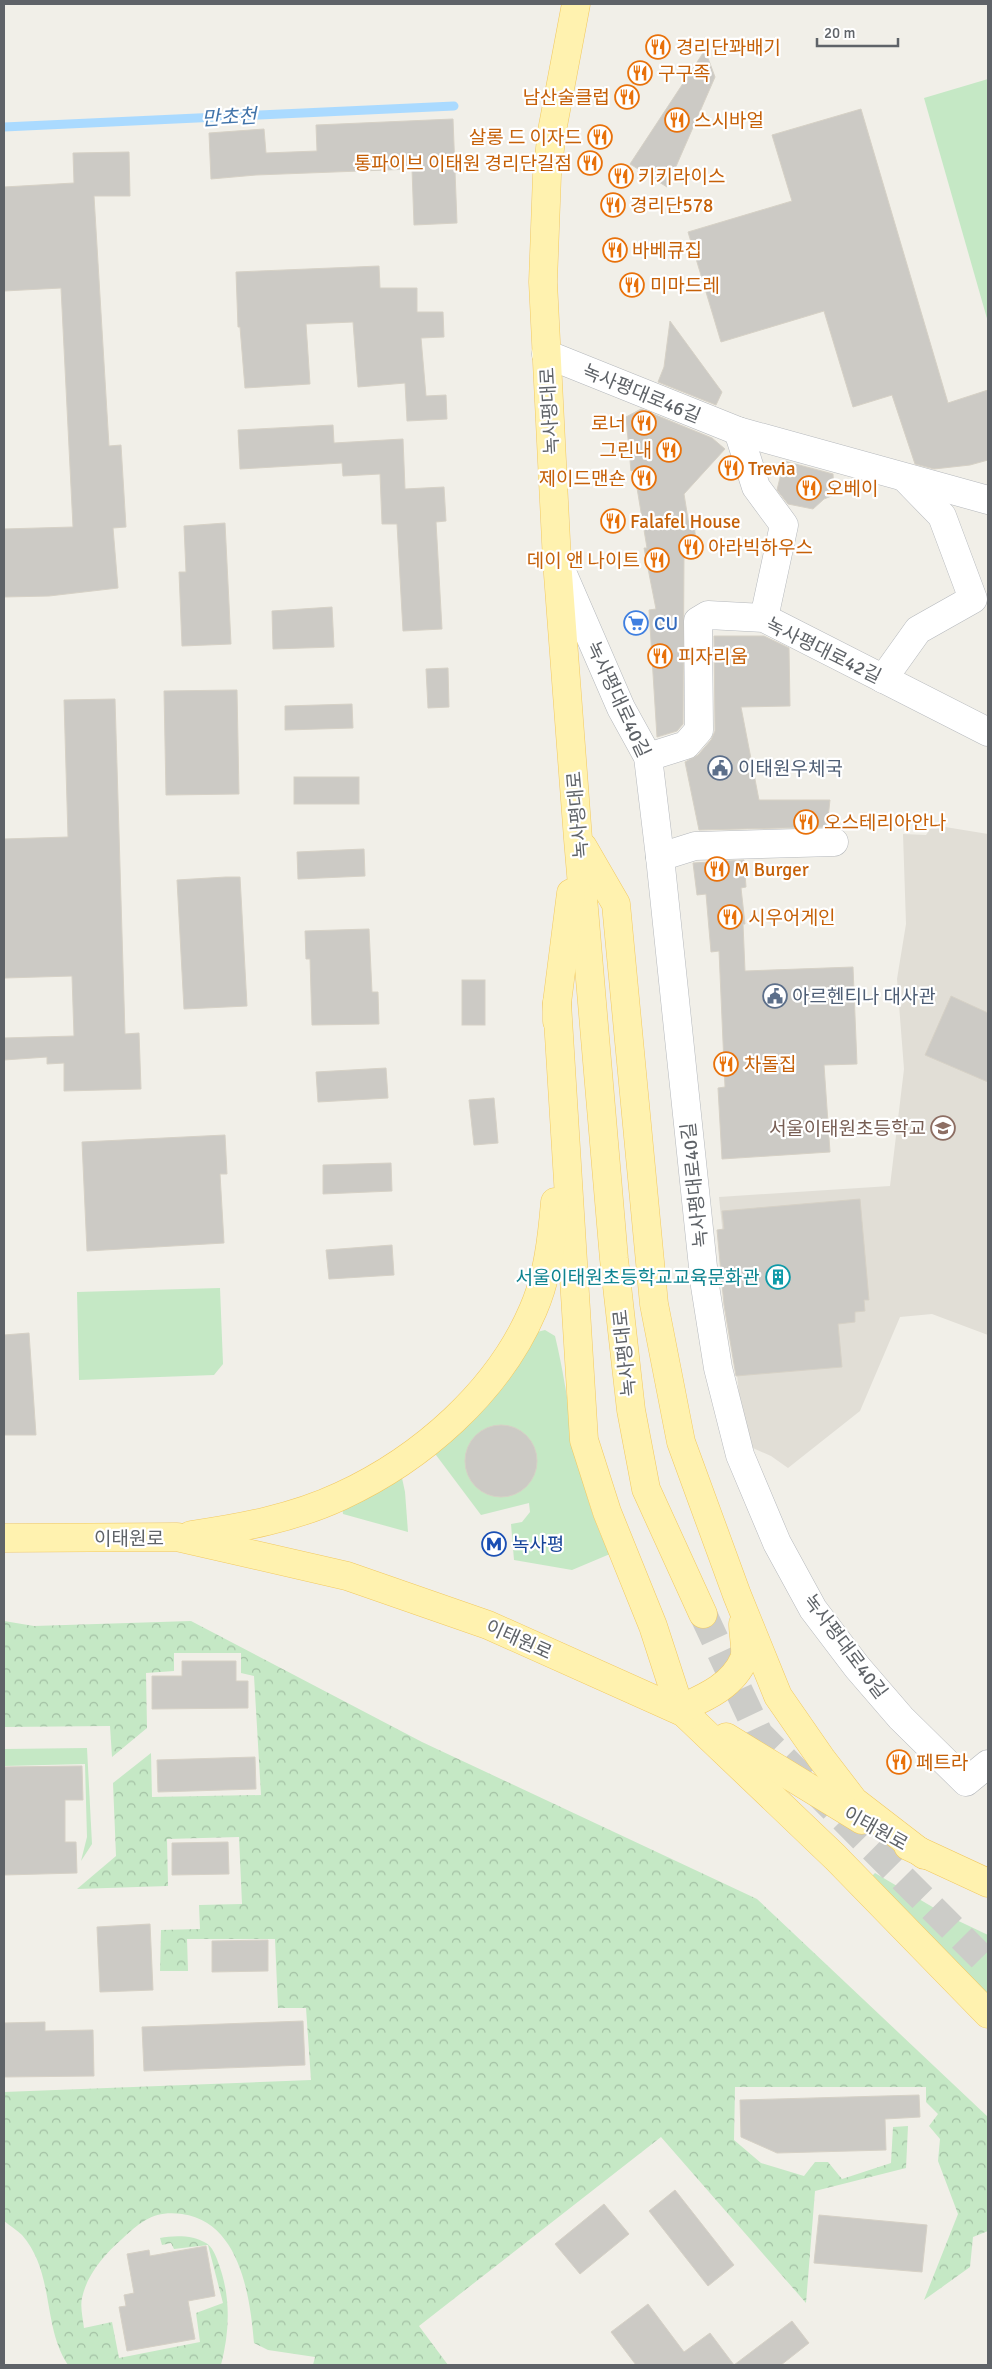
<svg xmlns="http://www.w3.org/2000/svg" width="992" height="2369" font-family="Signika,'Noto Sans KR',sans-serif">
<defs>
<pattern id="forest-crowns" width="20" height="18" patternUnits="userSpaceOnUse" patternTransform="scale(1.25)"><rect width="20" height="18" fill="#c5e8c5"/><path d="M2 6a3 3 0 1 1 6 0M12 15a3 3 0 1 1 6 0" fill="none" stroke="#a3c0a4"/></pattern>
</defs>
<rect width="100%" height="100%" fill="#f1efe8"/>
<!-- education -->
<polygon fill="#e1ded6" points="933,825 988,834 988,1335 932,1314 900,1317 860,1411 788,1468 771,1456 744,1444 719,1197 890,1186 904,1069 897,979 906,924 903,834 926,835"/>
<!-- green -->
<g fill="#c5e8c5">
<polygon points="988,79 988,322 924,98"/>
<polygon points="220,1288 223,1364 214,1375 79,1380 77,1292"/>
<path d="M545,1330l10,6c18,74 19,150 55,218l-38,16 -58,-10 -3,-36 11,-2 8,-10 -1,-9 -48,12 -48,-64 104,-119z"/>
<polygon points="399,1464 405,1492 408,1532 343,1514 341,1499"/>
<polygon points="87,1748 92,1844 81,1861 87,1837 85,1764 4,1766 4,1749"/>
<polygon points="875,1873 946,1915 988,1935 988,2001 870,1878"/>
</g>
<!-- forest -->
<path fill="url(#forest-crowns)" d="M4,1621l30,5 157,-5 231,121 335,157 231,218v114l-15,6 -3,30 -46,33 34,-86 -20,-53 2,-22 -11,-13 9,-12 -12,-12v-15h-191l-1,53 27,23 43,13 11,-14h13l14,17 49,-16 2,-36 15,-1 -2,42 -91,23 -9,112 -145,-166 -242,189 29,39h-135l2,-8 -47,-7 -14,-7c-4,-47 -14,-121 -72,-129 -27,-4 -41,7 -60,25 -17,15 -35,35 -40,59 -2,9 1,21 2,30l28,-6 7,36 81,-16 -4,-29 27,-10 -15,-58 -34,4 -3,-6 -9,2 -2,-7c14,-3 34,-3 46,5 6,3 10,13 12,19 13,34 12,68 3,103h-153c-26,-39 -13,-92 -46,-130 -5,-5 -12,-9 -18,-14v-129l307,-12 -5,-72h-28l-3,-69h-88l1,32h-28l1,-41 39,-1 -1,-24 43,-1 -3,-67 -72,2 1,47 -91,3 39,-33 -3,-73 38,-30 1,44 109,-2 -7,-119 -13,-3v-20h-67v18l-28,2 1,55 -35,29 -2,-31 -106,1z"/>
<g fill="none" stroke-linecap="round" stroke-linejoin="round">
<!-- stream -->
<polyline stroke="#aadaff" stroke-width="9" points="4,127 454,106"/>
</g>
<!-- building -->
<g fill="#cccac5" stroke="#d6d1c6">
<polygon points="705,50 715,77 667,187 630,164"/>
<polygon points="861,109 948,403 988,390 988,460 970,465 934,469 915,464 892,395 853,407 824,311 721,342 688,232 792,201 772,135"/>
<polygon points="453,119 457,223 414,225 412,169 256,175 211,179 209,133 264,129 266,153 317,151 316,125"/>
<polygon points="129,152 130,196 94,196 109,446 121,445 126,527 113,528 118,588 49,596 4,597 4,529 73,527 61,288 4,291 4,187 74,183 73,153"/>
<polygon points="379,266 380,288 417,288 417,312 443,312 444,337 421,338 426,396 446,395 447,419 407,421 405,383 358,387 353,322 306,324 310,384 245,388 240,327 238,327 236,272"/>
<polygon points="670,321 722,392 716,405 658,382 664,367"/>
<polygon points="641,409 712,438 725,449 684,494 689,525 694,524 697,550 684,551 683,724 677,731 657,737 649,610 656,609 644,548 647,548 634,470 631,471 626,417"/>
<polygon points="333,425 334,443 403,439 405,489 444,487 446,521 436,522 442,629 403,631 397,524 382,524 380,474 343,476 342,463 240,469 238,430"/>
<polygon points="784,461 833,474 834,495 824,499 813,509 788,504 777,490"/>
<polygon points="225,523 231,644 182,646 179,572 186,572 184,526"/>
<polygon points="332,607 334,647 273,649 272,611"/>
<polygon points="714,636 764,636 789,648 790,706 741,707 759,800 830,800 827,827 699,830 685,762 698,755 711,740 715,731"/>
<polygon points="448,668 449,707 428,708 426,669"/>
<polygon points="237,690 239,794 166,795 164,691"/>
<polygon points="115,699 125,1034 139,1033 141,1089 64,1091 64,1063 47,1064 47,1057 4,1060 4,1038 74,1036 72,976 5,978 4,839 68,837 64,700"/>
<polygon points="352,704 353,728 285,730 285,706"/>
<rect x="294" y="777" width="65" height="27"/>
<polygon points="364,849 365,876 298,879 297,852"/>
<polygon points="744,860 746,887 741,888 745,924 743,924 745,971 853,967 857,1064 824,1065 830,1152 722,1159 718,1088 725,1087 719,951 711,952 706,894 697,895 693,863"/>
<polygon points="226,877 240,877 247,1006 184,1009 177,880"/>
<polygon points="369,929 372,992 378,992 379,1024 312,1025 310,959 306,959 305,931"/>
<rect x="462" y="980" width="23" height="45"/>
<polygon points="951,996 988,1013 988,1082 925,1055"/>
<polygon points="386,1068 388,1098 318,1102 316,1072"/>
<polygon points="494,1098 498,1143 474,1145 469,1100"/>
<polygon points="225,1135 227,1174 220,1174 224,1243 87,1251 82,1142"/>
<polygon points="391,1163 392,1191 323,1194 323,1165"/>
<polygon points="860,1199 869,1300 864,1300 865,1311 855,1312 855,1322 838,1324 842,1367 736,1376 724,1305 717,1230 724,1229 722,1211"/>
<polygon points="392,1245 394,1275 329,1279 326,1250"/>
<polygon points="29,1333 36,1435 4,1435 4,1335"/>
<circle cx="501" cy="1461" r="36"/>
<polygon points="182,1661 236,1661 236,1681 248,1681 248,1708 152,1709 152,1676 182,1676"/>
<polygon points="255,1757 256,1789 158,1792 157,1760"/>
<polygon points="82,1766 83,1800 65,1800 65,1842 76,1842 77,1873 4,1875 4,1767"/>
<polygon points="228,1842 229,1874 172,1875 172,1843"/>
<polygon points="150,1924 153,1990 100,1992 97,1927"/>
<polygon points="268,1940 268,1971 212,1972 212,1941"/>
<polygon points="303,2021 305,2065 144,2071 142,2027"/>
<polygon points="45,2022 45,2031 93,2030 94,2076 4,2077 4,2023"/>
<polygon points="919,2095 920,2117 885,2119 886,2150 777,2153 741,2137 740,2100"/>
<polygon points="675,2190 734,2265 708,2286 649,2211"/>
<polygon points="604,2204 629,2234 580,2274 555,2244"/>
<polygon points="819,2215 927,2225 922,2272 814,2263"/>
<polygon points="206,2246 215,2296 188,2301 195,2339 127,2351 119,2307 126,2306 124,2295 134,2293 127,2254 149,2250 150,2256"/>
<polygon points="648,2304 684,2352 710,2333 734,2365 792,2321 809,2343 781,2365 636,2365 611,2332"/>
</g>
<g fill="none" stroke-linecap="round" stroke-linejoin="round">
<!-- major-tunnel -->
<polyline stroke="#ccccc8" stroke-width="28" stroke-dasharray="28 14" stroke-linecap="butt" points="703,1614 759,1734 988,1964"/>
<!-- minor casing -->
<g stroke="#b5b8bc" stroke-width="29">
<g id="minor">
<polyline points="546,354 738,431 988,500"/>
<polyline points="738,431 756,487 784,525 764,618"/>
<polyline points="559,565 621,708 648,757 660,857 705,1286 718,1368 740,1455 777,1543 813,1609 857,1667 901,1718 966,1782 988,1764"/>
<polyline points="883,679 918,630 973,599 942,516 905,478"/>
<polyline points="648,757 686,745 699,730 698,621 708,615 764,618 988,732"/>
<polyline points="660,857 695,846 834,842"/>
</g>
</g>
<!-- major casing -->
<g stroke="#f2c960" stroke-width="29">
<g id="major">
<polyline points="576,4 552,131 547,175 543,282 557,561 578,839 614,1259 631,1410 646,1489 703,1614"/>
<polyline points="583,847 616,904 654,1304 681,1442 737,1595 778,1696 821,1758 854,1801 924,1855"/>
<polyline points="557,1003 584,1440 607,1512 653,1626 680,1709 835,1857 988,2014"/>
<polyline points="557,1021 557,1003 571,893"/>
<path d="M191,1535c50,-7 103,-17 150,-39 80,-37 157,-104 192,-186 15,-34 19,-73 22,-108"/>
<polyline points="4,1538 177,1537 347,1576 488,1625 689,1715"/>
<path d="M680,1709c24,-11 53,-23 64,-50 3,-8 -1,-25 -1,-35"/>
<polyline points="726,1737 862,1820"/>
<polyline points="908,1846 988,1883"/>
</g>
</g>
<!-- minor -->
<use href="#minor" stroke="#fff" stroke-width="28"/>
<!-- major -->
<use href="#major" stroke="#fff2af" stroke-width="28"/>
</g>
<!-- icons -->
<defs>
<g id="restaurant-ring" transform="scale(1.25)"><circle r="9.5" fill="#fff" stroke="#e8710a" stroke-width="1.5"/><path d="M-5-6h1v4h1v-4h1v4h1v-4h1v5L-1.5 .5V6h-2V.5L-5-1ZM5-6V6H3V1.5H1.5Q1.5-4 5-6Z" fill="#e8710a"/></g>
<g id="supermarket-ring" transform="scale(1.25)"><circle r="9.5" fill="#fff" stroke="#3f7fe0" stroke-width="1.5"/><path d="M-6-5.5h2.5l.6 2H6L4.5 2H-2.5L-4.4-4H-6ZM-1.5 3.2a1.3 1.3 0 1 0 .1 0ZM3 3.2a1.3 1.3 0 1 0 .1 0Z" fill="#3f7fe0"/></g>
<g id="civic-ring" transform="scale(1.25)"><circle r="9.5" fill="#fff" stroke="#5c6f8a" stroke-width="1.5"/><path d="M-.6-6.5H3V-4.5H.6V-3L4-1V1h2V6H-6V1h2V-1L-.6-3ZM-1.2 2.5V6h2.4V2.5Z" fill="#5c6f8a"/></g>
<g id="school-ring" transform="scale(1.25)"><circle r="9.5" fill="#fff" stroke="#8d6e63" stroke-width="1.5"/><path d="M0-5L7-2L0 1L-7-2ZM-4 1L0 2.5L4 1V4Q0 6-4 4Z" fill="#8d6e63"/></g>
<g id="building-ring" transform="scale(1.25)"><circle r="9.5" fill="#fff" stroke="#0f9aa8" stroke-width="1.5"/><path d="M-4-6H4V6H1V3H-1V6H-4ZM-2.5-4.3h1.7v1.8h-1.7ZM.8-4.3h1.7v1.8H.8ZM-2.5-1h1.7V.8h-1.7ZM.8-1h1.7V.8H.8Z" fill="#0f9aa8"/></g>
<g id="metro-ring" transform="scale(1.25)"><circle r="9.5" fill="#fff" stroke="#1a4fb4" stroke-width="1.5"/><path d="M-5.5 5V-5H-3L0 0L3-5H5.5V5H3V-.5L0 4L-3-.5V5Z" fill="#1a4fb4"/></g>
</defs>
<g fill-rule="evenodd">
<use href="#restaurant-ring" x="658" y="47"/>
<use href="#restaurant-ring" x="640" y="73"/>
<use href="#restaurant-ring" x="627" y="97"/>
<use href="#restaurant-ring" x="677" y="120"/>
<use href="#restaurant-ring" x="600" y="137"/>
<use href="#restaurant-ring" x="590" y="163"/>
<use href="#restaurant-ring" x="621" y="176"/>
<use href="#restaurant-ring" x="613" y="205"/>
<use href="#restaurant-ring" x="615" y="250"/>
<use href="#restaurant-ring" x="632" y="285"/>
<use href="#restaurant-ring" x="644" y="423"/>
<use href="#restaurant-ring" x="669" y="450"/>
<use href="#restaurant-ring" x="731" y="468"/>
<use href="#restaurant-ring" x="644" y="478"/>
<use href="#restaurant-ring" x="809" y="488"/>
<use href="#restaurant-ring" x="613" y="521"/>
<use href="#restaurant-ring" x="691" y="547"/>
<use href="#restaurant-ring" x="657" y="560"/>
<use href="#supermarket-ring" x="636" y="623"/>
<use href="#restaurant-ring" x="660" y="656"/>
<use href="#civic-ring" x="720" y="768"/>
<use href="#restaurant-ring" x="806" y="822"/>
<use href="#restaurant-ring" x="717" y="869"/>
<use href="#restaurant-ring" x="730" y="917"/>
<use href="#civic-ring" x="775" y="996"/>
<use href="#restaurant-ring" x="726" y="1064"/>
<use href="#school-ring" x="943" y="1128"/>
<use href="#building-ring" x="778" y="1277"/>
<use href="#metro-ring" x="494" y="1544"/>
<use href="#restaurant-ring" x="899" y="1762"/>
</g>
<g text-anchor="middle" stroke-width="4.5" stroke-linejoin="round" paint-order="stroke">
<!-- food labels -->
<g font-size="19" fill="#c56008" stroke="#fff" text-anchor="start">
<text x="676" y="54">경리단꽈배기</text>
<text x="658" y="80">구구족</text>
<text x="610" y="104" text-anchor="end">남산술클럽</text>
<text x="694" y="127">스시바얼</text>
<text x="582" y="144" text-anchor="end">살롱 드 이자드</text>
<text x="572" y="170" text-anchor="end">통파이브 이태원 경리단길점</text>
<text x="638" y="183">키키라이스</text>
<text x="630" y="212">경리단578</text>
<text x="632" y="257">바베큐집</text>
<text x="650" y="292">미마드레</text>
<text x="626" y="430" text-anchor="end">로너</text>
<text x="652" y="457" text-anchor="end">그린내</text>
<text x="748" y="475">Trevia</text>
<text x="626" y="485" text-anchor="end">제이드맨숀</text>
<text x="826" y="495">오베이</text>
<text x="630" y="528">Falafel House</text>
<text x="708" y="554">아라빅하우스</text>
<text x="640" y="567" text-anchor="end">데이 앤 나이트</text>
<text x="678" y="663">피자리움</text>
<text x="824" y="829">오스테리아안나</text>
<text x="734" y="876">M Burger</text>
<text x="748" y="924">시우어게인</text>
<text x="744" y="1071">차돌집</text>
<text x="916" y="1769">페트라</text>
</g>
<!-- street labels -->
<g font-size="19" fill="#5f6368" stroke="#fff">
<text transform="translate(642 393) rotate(22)" y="7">녹사평대로46길</text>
<text transform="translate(549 411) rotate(-93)" y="7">녹사평대로</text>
<text transform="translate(824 650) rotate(26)" y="7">녹사평대로42길</text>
<text transform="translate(619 699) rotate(65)" y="7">녹사평대로40길</text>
<text transform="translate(577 815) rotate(-95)" y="7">녹사평대로</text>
<text transform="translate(694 1185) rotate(-96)" y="7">녹사평대로40길</text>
<text transform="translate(624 1353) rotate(-96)" y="7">녹사평대로</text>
<text x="129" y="1545">이태원로</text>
<text transform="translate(519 1639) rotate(24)" y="7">이태원로</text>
<text transform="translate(846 1646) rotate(53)" y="7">녹사평대로40길</text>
<text transform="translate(876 1828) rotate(29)" y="7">이태원로</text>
</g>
<!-- shop labels -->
<g font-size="19" fill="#366cbe" stroke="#fff" text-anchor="start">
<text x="654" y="630">CU</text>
</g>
<!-- service labels -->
<g font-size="19" fill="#4e5e75" stroke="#fff" text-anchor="start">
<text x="738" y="775">이태원우체국</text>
<text x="792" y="1003">아르헨티나 대사관</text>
</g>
<!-- education labels -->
<g font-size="19" fill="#785e54" stroke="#fff" text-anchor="end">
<text x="926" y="1135">서울이태원초등학교</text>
</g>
<!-- culture labels -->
<g font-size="19" fill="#0d838f" stroke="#fff" text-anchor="end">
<text x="760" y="1284">서울이태원초등학교교육문화관</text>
</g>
<!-- transit labels -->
<g font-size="19" fill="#164399" stroke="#fff" text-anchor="start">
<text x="512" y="1551">녹사평</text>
</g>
<!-- water labels -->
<g font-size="20" font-style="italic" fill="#4174aa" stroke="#fff">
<text transform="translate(229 117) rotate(-3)" y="7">만초천</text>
</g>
</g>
<!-- border -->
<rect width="992" height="2369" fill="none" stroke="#5f6368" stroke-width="10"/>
<!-- scale -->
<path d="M817 38v8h81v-8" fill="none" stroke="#5f6368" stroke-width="2.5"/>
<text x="824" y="38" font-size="15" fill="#5f6368" stroke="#ffffff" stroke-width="4" paint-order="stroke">20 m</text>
</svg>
